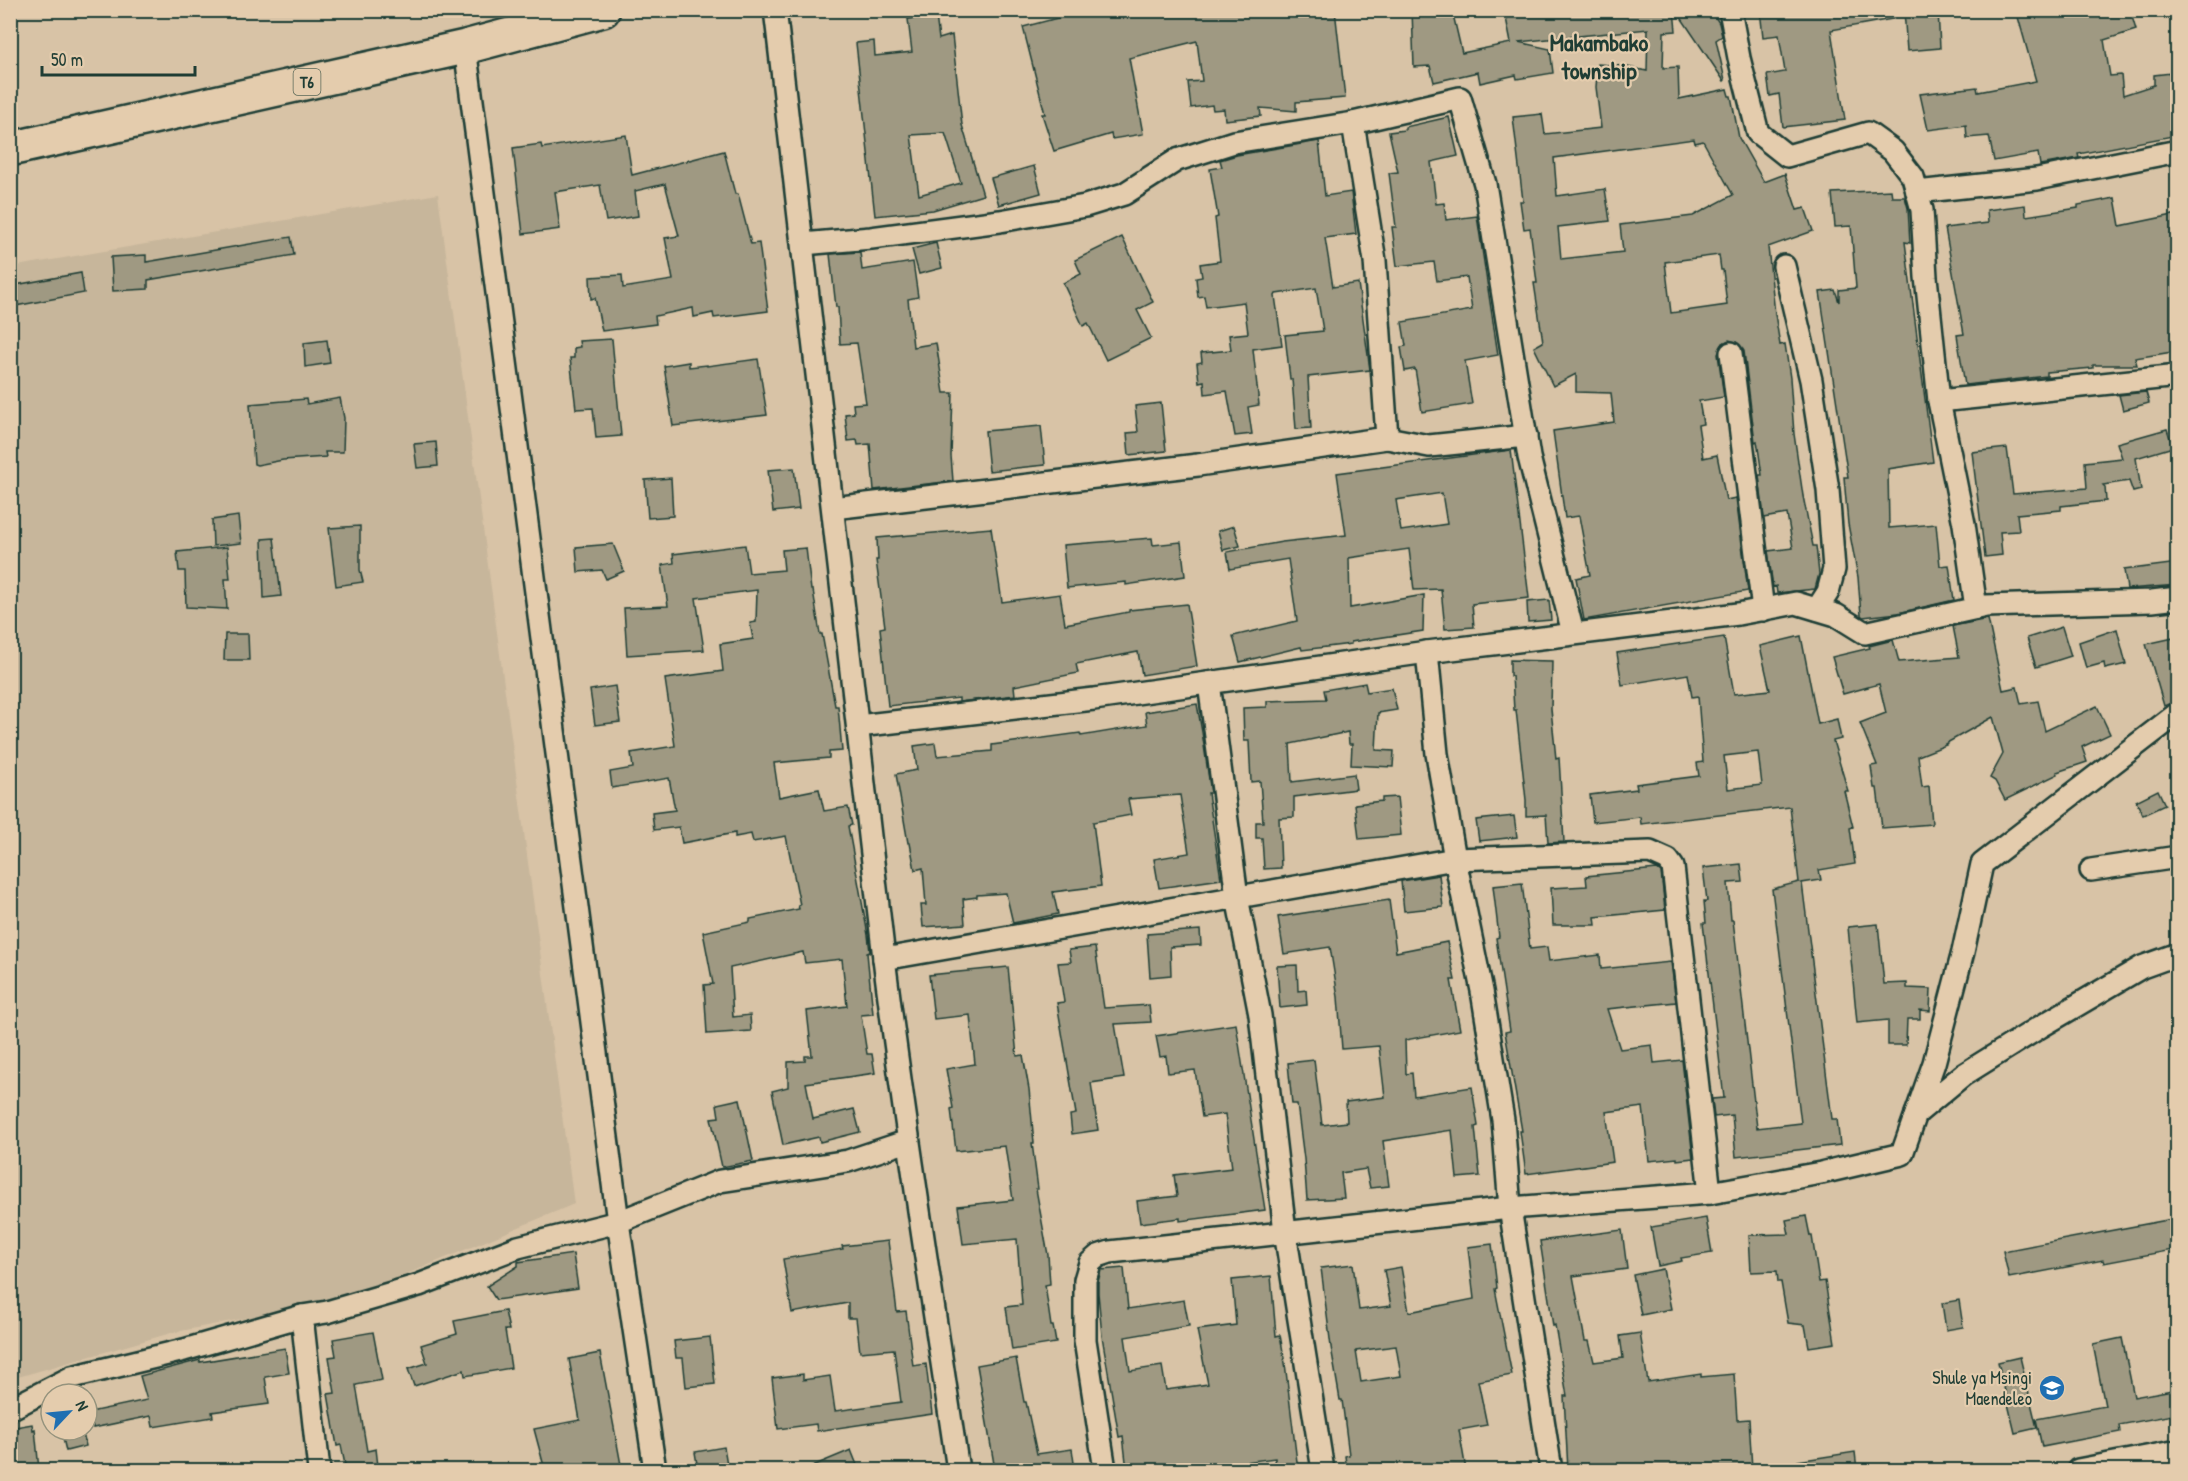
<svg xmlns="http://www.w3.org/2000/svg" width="2188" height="1481" font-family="'Patrick Hand',sans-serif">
<rect width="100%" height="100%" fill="#d8c3a6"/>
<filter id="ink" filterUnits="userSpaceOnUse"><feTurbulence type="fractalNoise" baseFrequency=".0167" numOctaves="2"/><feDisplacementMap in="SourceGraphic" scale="12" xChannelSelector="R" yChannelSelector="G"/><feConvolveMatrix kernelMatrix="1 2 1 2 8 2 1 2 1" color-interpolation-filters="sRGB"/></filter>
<g filter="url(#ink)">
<!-- built -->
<polygon fill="#c7b69b" points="438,194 574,1204 352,1297 171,1333 11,1379 11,267"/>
<!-- building -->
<g fill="#9f9982" stroke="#1f3d34" stroke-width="1.5" fill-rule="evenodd">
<polygon points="1073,10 1335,10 1345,98 1296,102 1296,111 1260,108 1261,116 1225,120 1224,109 1213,110 1212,105 1191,108 1188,82 1202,81 1197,41 1129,58 1143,134 1112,139 1111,134 1054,151 1042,114 1045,114 1023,27 1073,14"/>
<path d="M1412,10h40l10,43 49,-10 -6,-30 11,-3h158l2,21 -12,1 -1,36 15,-1 1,32 48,-10 2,7h2l8,42 25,44 21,-8 12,36 8,-2 8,23 -45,16 7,67 5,31 5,-1 5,34 4,56 9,62 10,50h3l3,28 -4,15 -38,4 -1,-7 -3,1 -5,-36 25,-3 -6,-34 -23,4 -5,-43h3l-5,-34 -2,1 -11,-91 -8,-9 -7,-2 -6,3 -5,11 6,43 -25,4 4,23 -5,1 5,33 14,-3 9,45 10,-2 12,93 -164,29 -8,-42 14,-3 -11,-59 -14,2 -12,-87 61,-9 -3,-29 -35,-1v-18l-23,12 -19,-39 9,-5 -9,-59h3l-7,-55 -6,1 -4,-28h3l-10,-84 29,-3 3,20 56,-6 -5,-41 2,-23 24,2 25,5 1,-42 -130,13 32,7 3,24 -36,6 -1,-4 -36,8 -2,-11 -44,10 -4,-16 -16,1zM1694,139l1,4 8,-2 30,54 -40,21 -73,9 3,27 -62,7 -3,-32 52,-6 -5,-32 -48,7 -3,-38zM1719,255l2,15h2l4,35 -56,8 -6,-51z"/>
<polygon points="1676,10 1711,10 1719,23 1722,36 1716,40 1725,80 1724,81"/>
<polygon points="1760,10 1892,10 1893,19 1831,30 1845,120 1783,127 1779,94 1770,96 1767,75 1785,72 1779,35 1763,37"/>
<polygon points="1904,10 1938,10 1940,48 1907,51"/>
<polygon points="2016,10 2130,10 2136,30 2104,40 2110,76 2121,75 2123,95 2154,85 2154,75 2171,73 2175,110 2178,110 2178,135 2078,154 2079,158 2040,165 2038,153 1994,161 1989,136 1967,138 1966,125 1928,130 1920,94 1977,87 1978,92 2036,81"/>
<path d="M936,16l3,23 13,-4 10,90 21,70 -50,15 -58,6 -19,-173 18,-2 1,15 37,-4 -4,-33zM945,133l16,50 -42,12 -8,-60z"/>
<polygon points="1449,117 1458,156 1431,162 1436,204 1444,203 1446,220 1477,216 1498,355 1465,361 1472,404 1422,412 1415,369 1405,371 1401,347 1406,346 1402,322 1472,310 1467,277 1437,281 1434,262 1397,266 1392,227 1396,227 1389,173 1398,172 1389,132 1405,130 1405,127"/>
<polygon points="626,135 632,175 724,151 735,194 738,194 751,244 759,243 768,311 714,318 713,313 694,317 693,308 655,316 656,324 602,331 595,298 591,299 590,277 622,275 623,288 673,280 665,238 679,236 665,184 635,191 638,216 606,221 600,185 555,192 560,229 523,234 513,148 541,144 542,148"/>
<polygon points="1319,141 1325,196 1351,192 1356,234 1325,238 1333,287 1358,283 1370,370 1308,377 1311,428 1296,429 1292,379 1290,379 1285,335 1323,331 1316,288 1276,294 1275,296 1282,345 1253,349 1259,405 1248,407 1252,434 1235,436 1227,391 1205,394 1204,381 1199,382 1197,363 1202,362 1201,353 1231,350 1229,335 1248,333 1244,302 1206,307 1204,296 1198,297 1196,278 1202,277 1200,264 1220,261 1215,218 1218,217 1210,169 1222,167 1220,160 1237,155"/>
<polygon points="1034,166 1041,193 999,205 991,178"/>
<polygon points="1891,190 1892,197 1905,197 1908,208 1910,243 1905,242 1933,462 1888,469 1889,528 1936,524 1940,566 1949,565 1954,600 1898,613 1863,617 1861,615 1858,577 1848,524 1844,477 1848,477 1820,292 1835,290 1839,302 1839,290 1856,288 1851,226 1835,227 1832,193"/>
<polygon points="2115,198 2120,226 2178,214 2178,351 2135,358 2137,365 2093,365 2093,368 2047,372 2047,376 1965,385 1957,335 1964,334 1945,228 1988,223 1987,210 2025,205 2026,216 2078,208 2078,205"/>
<polygon points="291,237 294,255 148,280 148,289 113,291 111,257 146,255 146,262"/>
<polygon points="1122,237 1153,302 1137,310 1151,338 1106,360 1088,323 1083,326 1063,283 1081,274 1075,260"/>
<polygon points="936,243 942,268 919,274 912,249"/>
<polygon points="860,252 862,270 913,262 918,297 908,299 913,347 936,343 944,393 953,393 951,456 953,481 874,490 870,444 858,445 857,440 848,441 845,414 854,413 853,404 866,403 857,343 840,344 838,307 836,307 830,254"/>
<polygon points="81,273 84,293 10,307 10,286"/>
<polygon points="612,339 621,436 596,438 593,408 576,409 570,358 574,358 574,348 580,347 579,341"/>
<polygon points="327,340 330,363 305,367 304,343"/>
<polygon points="758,359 767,415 673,426 664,366 689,362 689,367 707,365 707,366"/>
<polygon points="2146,392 2149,403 2123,410 2119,395"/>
<polygon points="340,398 344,418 343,452 325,452 326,457 283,460 257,465 254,464 250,404 306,399 307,404"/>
<polygon points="1161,403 1166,451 1129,455 1127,433 1138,432 1135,406"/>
<polygon points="1041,426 1045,465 989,471 985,431"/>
<polygon points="2167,429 2173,447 2136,458 2141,490 2133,492 2129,481 2103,485 2105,487 2106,501 2061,506 2061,510 2017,514 2019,531 2000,532 2002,555 1985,557 1972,452 2007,448 2013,494 2087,488 2085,462 2122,458 2117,443"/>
<polygon points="436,442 438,466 417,468 414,444"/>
<path d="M1511,450l18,148 -57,6 2,23 -29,2 -4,-40 -27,1 -5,-41 -60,9 1,50 74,-13 -1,36 -72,11v2l-49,6 -1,-3 -61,15 -7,-26 64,-15 -9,-62 -58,10 -3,-17 55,-10 64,-7 -9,-62zM1442,493l5,31 -46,7 -5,-31z"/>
<polygon points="794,468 799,509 773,512 768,470"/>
<polygon points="671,478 673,516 648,518 645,480"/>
<polygon points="238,516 241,543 213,546 212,520"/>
<polygon points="360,526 360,570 363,582 336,586 329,528"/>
<polygon points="1234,526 1240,546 1223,550 1218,531"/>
<polygon points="991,528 1002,602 1060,594 1065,624 1129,612 1129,610 1187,604 1197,666 1142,675 1138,652 1076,664 1078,673 1014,686 1015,695 959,702 959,698 888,706 880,628 885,627 876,560 878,560 877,538"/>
<polygon points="274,538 281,596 264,598 262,539"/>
<polygon points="1152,538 1153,545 1181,542 1185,576 1126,585 1126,582 1067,588 1063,545"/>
<polygon points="613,544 624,571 606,579 602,570 578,572 576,547"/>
<polygon points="745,545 749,573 784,570 782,550 806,548 811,590 813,590 820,634 822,634 835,706 838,706 842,751 829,752 829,758 774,763 779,797 819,789 824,811 848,807 852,825 848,826 868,935 870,952 867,953 873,1014 861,1015 867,1054 872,1054 875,1073 806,1083 813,1119 854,1109 860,1132 820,1142 819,1137 783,1145 772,1091 788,1087 788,1062 805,1061 805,1056 812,1056 807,1011 847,1006 842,959 805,963 803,952 730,968 733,1017 750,1015 751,1031 707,1034 704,985 713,984 703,932 750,922 750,919 799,909 798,905 800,905 786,836 753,842 751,834 735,837 735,833 682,843 679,827 654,830 652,813 675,810 669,778 612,788 610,772 633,768 631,753 675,746 665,679 723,671 720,644 753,639 750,623 756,622 757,590 696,598 704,650 627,655 624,608 668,606 662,565 674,563 673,554"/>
<polygon points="227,547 230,579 225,579 227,609 186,607 185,571 179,571 177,552"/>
<polygon points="2178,563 2178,585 2127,589 2124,570"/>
<polygon points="1549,600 1551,620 1528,622 1527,602"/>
<polygon points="1988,619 2003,690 2017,687 2021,704 2038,701 2045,731 2097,706 2110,734 2082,747 2087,762 2057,772 2058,774 2005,800 1995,781 1990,778 2003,754 1993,717 1945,744 1946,745 1918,756 1922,787 1929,786 1932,824 1882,828 1877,788 1874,788 1871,766 1877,765 1860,723 1886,713 1879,684 1843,694 1832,657 1870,648 1869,646 1893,640 1899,662 1959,657 1953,626"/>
<polygon points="2062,627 2071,656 2036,667 2027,638"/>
<polygon points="2117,629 2126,664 2105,669 2104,663 2086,668 2079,642"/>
<polygon points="225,634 248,634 249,660 224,660"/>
<path d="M1801,636l17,88 19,-5 4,20 -8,2 15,50h-4l9,36 -3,1 5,36 -36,6 2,10 -19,3 30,236h5l3,26 -104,12 -4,-42 -18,2 -2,-18 12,-1 -21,-175h3l-2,-22h3l-4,-33 38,-4 2,18 -15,1 3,37h2l24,208 44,-5 -29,-234 27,-7 -9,-75 -149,17 -1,-7 -47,5 -3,-27 47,-6 -1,-5 63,-8 -2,-13 6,-1 -5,-66 -6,1 -4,-23 -66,11 -5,-32 107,-16 10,57 36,-4 -10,-44zM1758,752l4,33 -34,4 -4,-33z"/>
<polygon points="2178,637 2178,700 2164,706 2146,644"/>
<polygon points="1510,660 1552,661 1551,709 1556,759 1559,758 1564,842 1548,843 1546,815 1526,816 1526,800 1516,710 1514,710 1512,676 1510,676"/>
<polygon points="1365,683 1367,692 1392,688 1397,710 1378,713 1376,750 1394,751 1393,767 1351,765 1352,744 1349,744 1348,732 1290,744 1292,782 1354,774 1356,789 1294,797 1294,817 1279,818 1281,868 1264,869 1262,838 1256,838 1256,822 1263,822 1260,781 1251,782 1249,741 1244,741 1243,708 1267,707 1267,701 1326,699 1324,690"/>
<polygon points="615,686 620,722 595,725 590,690"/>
<polygon points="1197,704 1202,732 1211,793 1208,793 1221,879 1159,888 1154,859 1189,853 1180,795 1128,799 1131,815 1093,822 1101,886 1053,892 1058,914 1013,923 1006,893 977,895 977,897 963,899 965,924 923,927 921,905 926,905 923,868 915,870 910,843 908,843 896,774 917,770 914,746 935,743 937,756 992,751 992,745 1080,733 1081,736 1147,725 1145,712"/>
<polygon points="2158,790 2165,805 2143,815 2136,801"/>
<polygon points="1397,797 1401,835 1359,839 1355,804 1382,801 1382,798"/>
<polygon points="1514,816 1517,837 1479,841 1476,820"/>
<polygon points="1657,869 1661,872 1665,910 1595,917 1596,925 1553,925 1551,888 1587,886 1586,876"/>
<polygon points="1439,875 1443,907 1404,911 1401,881"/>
<polygon points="1522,883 1530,949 1547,947 1549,961 1600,955 1601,969 1671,962 1676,1002 1607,1009 1620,1049 1652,1045 1654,1063 1682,1060 1693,1158 1677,1160 1677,1158 1649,1161 1643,1107 1606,1112 1613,1162 1526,1174 1520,1131 1522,1131 1505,1032 1510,1031 1496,938 1499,937 1493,886"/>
<polygon points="1389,900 1396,952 1447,942 1455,980 1451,980 1460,1030 1405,1040 1406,1074 1412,1073 1414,1096 1472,1087 1478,1126 1475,1127 1480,1176 1457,1178 1452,1130 1383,1141 1389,1186 1370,1188 1366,1169 1341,1173 1344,1198 1307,1200 1304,1159 1297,1104 1292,1104 1288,1063 1314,1060 1322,1125 1347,1122 1346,1102 1385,1097 1379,1046 1342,1049 1338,997 1330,947 1284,954 1278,917"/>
<polygon points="1878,924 1884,984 1907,983 1907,988 1931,989 1930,1011 1920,1010 1920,1019 1907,1019 1906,1045 1888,1045 1888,1020 1857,1023 1848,927"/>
<polygon points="1200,930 1201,945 1170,947 1171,975 1150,977 1147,934"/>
<polygon points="1095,947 1104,1008 1149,1005 1151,1022 1115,1024 1124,1078 1091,1083 1098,1130 1072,1134 1070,1115 1076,1114 1057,1003 1064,1002 1058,963 1071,962 1069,950"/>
<polygon points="1297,965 1298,991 1306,990 1307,1005 1280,1008 1277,966"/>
<polygon points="1008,967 1017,1056 1023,1055 1029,1089 1034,1143 1032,1143 1038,1189 1036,1189 1048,1255 1050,1284 1045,1285 1051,1326 1053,1326 1056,1343 1012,1350 1006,1307 1022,1305 1017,1239 963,1244 958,1206 1013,1200 1005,1146 956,1151 951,1109 953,1108 946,1069 975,1064 970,1015 934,1019 929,975"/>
<polygon points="1236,1024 1265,1210 1180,1221 1180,1218 1140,1223 1137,1201 1177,1196 1174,1175 1232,1168 1225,1114 1202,1117 1195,1070 1168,1073 1166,1056 1160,1057 1156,1036"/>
<polygon points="740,1099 753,1161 722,1167 711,1118 719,1117 717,1104"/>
<polygon points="1806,1216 1810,1236 1812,1236 1819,1282 1825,1281 1835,1343 1809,1347 1805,1325 1788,1323 1781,1282 1778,1282 1777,1271 1751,1272 1749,1235 1789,1234 1786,1220"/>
<polygon points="1706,1218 1712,1253 1681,1258 1682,1261 1658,1266 1651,1227"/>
<polygon points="2178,1218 2178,1249 2104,1263 2103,1260 2009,1278 2003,1251"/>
<polygon points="1622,1230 1627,1269 1573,1276 1585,1341 1589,1341 1594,1362 1623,1358 1620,1336 1640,1333 1648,1382 1701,1374 1701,1377 1734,1374 1737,1420 1749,1419 1752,1469 1568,1470 1564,1396 1567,1396 1555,1325 1553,1326 1540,1241"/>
<polygon points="888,1241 897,1312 906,1311 913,1366 926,1364 932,1414 817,1431 816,1424 778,1429 772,1378 803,1374 803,1380 830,1376 835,1411 901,1402 894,1349 860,1352 856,1318 848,1318 848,1303 792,1313 783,1259 843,1249 842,1246"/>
<path d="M1492,1244l5,44 -2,1 17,86 -34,6 9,44 -28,5 7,40h-119l-2,-14 4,-1 -7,-55h-2l-9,-53 -10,-79 32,-4 6,46 32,-4 -7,-36 17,-3 8,45 65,-13 -6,-52zM1396,1346l5,30 -40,6 -5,-31z"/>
<polygon points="573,1254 578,1288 496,1300 487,1286 518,1266 518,1262"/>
<polygon points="1124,1268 1128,1309 1184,1300 1189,1326 1125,1337 1130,1371 1162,1366 1166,1390 1208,1384 1197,1330 1236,1325 1232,1280 1271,1276 1276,1336 1280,1335 1285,1363 1298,1470 1276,1470 1275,1458 1206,1467 1206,1470 1127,1470 1123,1436 1119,1437 1102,1336 1098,1293 1098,1282 1101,1270"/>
<polygon points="1663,1269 1671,1309 1641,1315 1633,1275"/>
<polygon points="1959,1300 1963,1327 1946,1330 1942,1303"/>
<polygon points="505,1311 509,1330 505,1330 511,1368 465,1376 464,1370 414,1386 408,1369 427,1363 421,1345 457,1334 454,1321"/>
<polygon points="373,1332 382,1380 356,1385 367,1451 376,1449 378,1466 370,1467 371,1470 346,1470 341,1445 337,1446 328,1394 335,1393 329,1357 336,1356 333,1339"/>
<polygon points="710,1337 715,1384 686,1387 683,1358 676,1358 674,1341"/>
<polygon points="2122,1338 2134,1397 2178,1389 2178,1414 2119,1425 2120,1432 2042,1447 2036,1419 2105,1406 2093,1344"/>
<polygon points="285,1348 289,1373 265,1377 269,1404 212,1412 213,1417 153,1427 151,1416 93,1428 90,1412 147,1400 140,1376 200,1360 200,1362"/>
<polygon points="600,1353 622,1470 545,1470 534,1429 580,1420 569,1359"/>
<polygon points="2020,1357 2037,1428 2015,1433 1998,1362"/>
<polygon points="1016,1358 1024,1402 1026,1402 1037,1454 1072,1449 1075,1470 995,1470 977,1365"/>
<polygon points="32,1424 33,1430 35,1429 39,1470 17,1470 15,1452 13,1453 10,1442 10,1428"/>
<polygon points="61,1430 82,1430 86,1446 66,1451"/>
<polygon points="724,1447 728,1470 698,1470 695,1452"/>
<polygon points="851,1450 859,1470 803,1470"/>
<polygon points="1855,1452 1857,1470 1798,1470 1798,1461"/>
</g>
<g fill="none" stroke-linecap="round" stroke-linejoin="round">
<!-- minor casing -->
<g stroke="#1f3d34" stroke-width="26">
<g id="minor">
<path d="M775,10c39,316 70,633 109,948 21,172 49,342 74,512"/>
<polyline points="1730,10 1739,58 1758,133 1787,156 1868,133 1893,151 1913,177 1922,210 1926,277 1939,401 1964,524 1976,608"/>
<polyline points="465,47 618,1222 655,1470"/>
<polyline points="1353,123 1460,98 1485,184 1529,457 1573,633"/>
<polyline points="1917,192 2037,179 2178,151"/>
<polyline points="803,244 871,238 1000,221 1085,206 1124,194 1177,160 1234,142 1353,123 1375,261 1387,438 1198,465 833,508"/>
<polyline points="1784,266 1811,380 1828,490 1834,569 1828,592 1817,609"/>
<polyline points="1731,353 1763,610"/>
<polyline points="1939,401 2178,376"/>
<polyline points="1387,438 1429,446 1526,436"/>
<polyline points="1427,652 1437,754 1455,859 1482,991 1503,1120 1510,1208 1551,1470"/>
<polyline points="1209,683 1237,897 1260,1015 1285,1232 1323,1470"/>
<polyline points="858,726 1094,699 1427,652 1738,614 1796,603 1836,615 1865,633 1986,606 2152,601 2178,598"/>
<polyline points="2091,870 2178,857"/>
<polyline points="884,959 1455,859 1650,852 1668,860 1673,867 1710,1193"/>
<polyline points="1916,1114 1963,1075 2040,1027 2142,967 2178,954"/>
<polyline points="302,1316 319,1470"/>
<polyline points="10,1409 72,1377 184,1350 302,1316 327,1312 419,1285 518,1247 618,1222 720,1181 848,1161 908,1141"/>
<polyline points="1105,1470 1085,1340 1085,1280 1090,1263 1098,1256 1110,1252 1510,1208 1710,1193 1821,1173 1902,1154 1934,1063 1963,952 1982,864 2178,713"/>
<polyline points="2078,1470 2178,1451"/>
</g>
</g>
<!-- trunk casing -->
<g stroke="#1f3d34" stroke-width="38">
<polyline id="trunk" points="10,149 465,47 603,10"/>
</g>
<!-- minor -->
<use href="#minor" stroke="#e4ccad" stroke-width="21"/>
<!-- trunk -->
<use href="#trunk" stroke="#e4ccad" stroke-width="33"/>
</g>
</g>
<!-- icons -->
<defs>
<g id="school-disc" transform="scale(1.35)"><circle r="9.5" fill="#1f6fb2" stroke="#e4ccad"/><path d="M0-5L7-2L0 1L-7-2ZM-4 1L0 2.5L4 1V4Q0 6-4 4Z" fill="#fff"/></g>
</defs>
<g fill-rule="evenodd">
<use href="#school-disc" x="2052" y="1388"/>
</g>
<g text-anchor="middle" stroke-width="4.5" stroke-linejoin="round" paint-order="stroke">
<!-- shield labels -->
<rect fill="#e4ccad" stroke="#5a6858" stroke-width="1.5" x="293.5" y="69" width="27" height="26" rx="4.5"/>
<g font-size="16" font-weight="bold" fill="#1f3d34">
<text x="307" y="88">T6</text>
</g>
<!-- poi labels -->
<g font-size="18" fill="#1f3d34" stroke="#e4ccad" text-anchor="end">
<text x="2032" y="1384">Shule ya Msingi<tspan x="2032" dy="21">Maendeleo</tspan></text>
</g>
<!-- district labels -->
<g font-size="24" font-weight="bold" fill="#1f3d34" stroke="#e4ccad">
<text x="1599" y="51">Makambako<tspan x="1599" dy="28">township</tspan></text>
</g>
</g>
<!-- margin -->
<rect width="2188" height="1481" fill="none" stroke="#e4ccad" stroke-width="36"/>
<rect x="18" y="18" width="2152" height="1445" fill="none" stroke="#1f3d34" stroke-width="2" filter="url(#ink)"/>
<!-- north arrow -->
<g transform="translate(69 1412) rotate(64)"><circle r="28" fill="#e4ccad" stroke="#95937d" stroke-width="1.5"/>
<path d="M0-4.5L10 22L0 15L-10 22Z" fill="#1f6fb2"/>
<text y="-9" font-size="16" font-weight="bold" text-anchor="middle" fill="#1f3d34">N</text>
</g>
<!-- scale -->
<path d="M42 66v9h153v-9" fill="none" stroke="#1f3d34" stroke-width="3"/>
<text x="51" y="66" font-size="18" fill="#1f3d34" stroke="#e4ccad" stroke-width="4.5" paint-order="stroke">50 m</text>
</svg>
